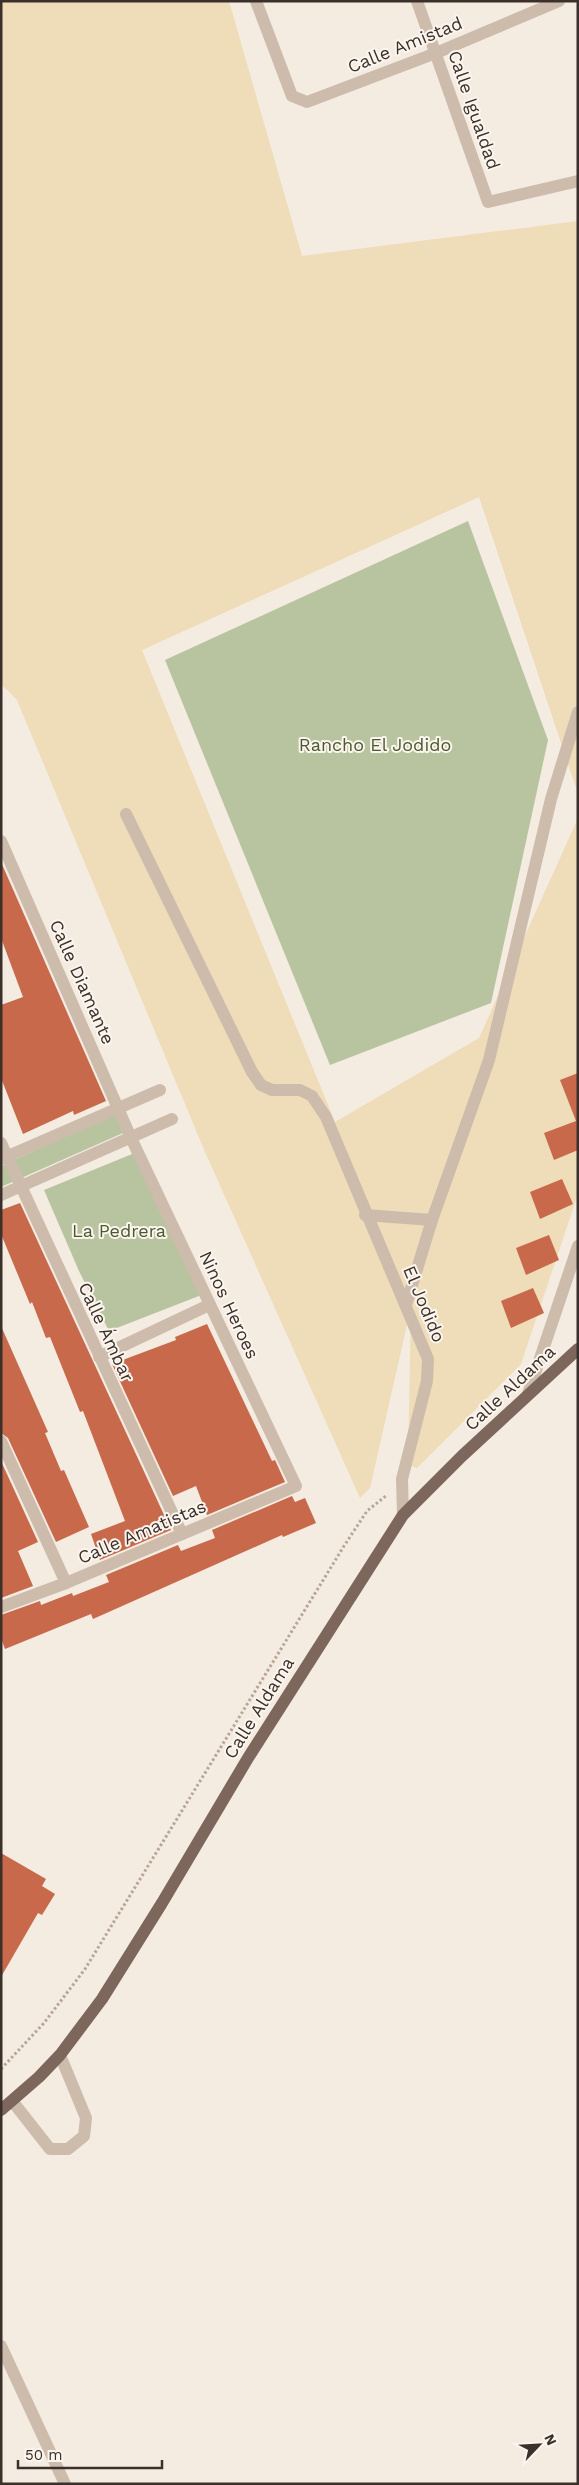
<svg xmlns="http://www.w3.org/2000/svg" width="579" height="2485" font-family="'Work Sans',sans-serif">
<rect width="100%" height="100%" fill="#f4ebe1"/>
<!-- green -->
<g fill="#b8c4a0">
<polygon points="468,521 548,740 491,1003 330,1065 165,660"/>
<polygon points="123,1110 132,1129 1,1187 1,1166"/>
<polygon points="142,1150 204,1294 109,1331 79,1271 44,1190"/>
</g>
<!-- sand -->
<polygon fill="#efdcb8" points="1,1 229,1 302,256 578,221 578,794 479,497 142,650 335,1122 479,1038 578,818 578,1194 521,1364 417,1468 408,1465 411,1307 370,1488 360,1498 205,1152 17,700 1,684"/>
<!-- building -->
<g fill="#c8694b">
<polygon points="1,862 106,1101 74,1115 73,1111 23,1134 1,1078 1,1005 23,997 1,938"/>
<polygon points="578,1073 578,1150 554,1160 544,1133 576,1121 560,1080"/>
<polygon points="562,1179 573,1204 540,1219 530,1192"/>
<polygon points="20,1203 171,1530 100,1560 91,1534 125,1521 83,1411 80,1412 50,1337 46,1338 32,1302 30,1304 1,1234 1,1210"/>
<polygon points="549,1235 559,1260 526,1275 516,1248"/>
<polygon points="533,1288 544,1313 511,1328 501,1301"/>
<polygon points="207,1324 272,1461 275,1460 285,1482 207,1515 196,1486 173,1496 112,1364 176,1340 175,1337"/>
<polygon points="1,1326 48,1432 45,1433 61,1471 64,1470 89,1527 56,1542 8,1438 1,1433"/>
<polygon points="1,1461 38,1542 18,1551 33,1586 1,1598"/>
<polygon points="292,1496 295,1502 305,1498 316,1523 283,1537 282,1535 93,1619 91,1614 5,1649 1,1638 1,1615 40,1601 41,1605 72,1593 73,1596 109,1582 106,1575 178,1545 181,1551 215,1538 212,1530"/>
<polygon points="1,1853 46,1879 42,1886 55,1894 42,1915 38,1913 1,1977"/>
</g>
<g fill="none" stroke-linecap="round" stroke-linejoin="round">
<!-- path -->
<polyline stroke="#b9a596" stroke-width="3" stroke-dasharray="2.5 2.5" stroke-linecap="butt" points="1,2069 44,2023 85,1969 344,1546 367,1511 387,1495"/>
<!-- minor -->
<g stroke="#cdbbac" stroke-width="12">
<polyline points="256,1 292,96 307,102 436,53 559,1"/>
<polyline points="417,1 488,202 578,181"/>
<polyline points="126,814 252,1072 261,1085 272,1090 300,1090 312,1096 326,1117 428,1359 427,1381 402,1479 403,1515"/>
<polyline points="1,841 131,1138 296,1486 66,1583 1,1607"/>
<polyline points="1,1143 182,1534"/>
<polyline points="1,1159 160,1090"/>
<polyline points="1,1195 172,1119"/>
<polyline points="365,1215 432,1220"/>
<polyline points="406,1305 432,1220 489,1060 551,799 578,712"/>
<polyline points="99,1357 209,1305"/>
<polyline points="528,1394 578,1246"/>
<polyline points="1,1441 66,1583"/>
<polyline points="13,2102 50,2149 68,2149 84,2136 86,2118 60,2055"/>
<polyline points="1,2346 65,2484"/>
</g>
<!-- major -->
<polyline stroke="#7d675c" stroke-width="12" points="1,2110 39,2077 60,2055 102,1999 162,1903 248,1758 403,1515 462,1456 578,1349"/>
</g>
<g text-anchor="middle" stroke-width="4" stroke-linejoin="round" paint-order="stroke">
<!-- street labels -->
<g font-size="18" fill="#3b302b" stroke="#fbf5ee">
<text transform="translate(405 45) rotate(-22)" y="6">Calle Amistad</text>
<text transform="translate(474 110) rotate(71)" y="6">Calle Igualdad</text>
<text transform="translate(82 982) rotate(66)" y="6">Calle Diamante</text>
<text transform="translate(424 1304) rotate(67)" y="6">El Jodido</text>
<text transform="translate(229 1305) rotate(65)" y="6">Ninos Heroes</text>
<text transform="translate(106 1332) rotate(65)" y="6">Calle Ámbar</text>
<text transform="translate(510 1388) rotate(-43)" y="6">Calle Aldama</text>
<text transform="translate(142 1532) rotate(-23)" y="6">Calle Amatistas</text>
<text transform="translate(259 1708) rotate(-58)" y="6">Calle Aldama</text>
</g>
<!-- park labels -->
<g font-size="18" fill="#4a5a2e" stroke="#fbf5ee">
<text x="375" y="751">Rancho El Jodido</text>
<text x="119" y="1237">La Pedrera</text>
</g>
</g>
<!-- border -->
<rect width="579" height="2485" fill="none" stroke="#3b302b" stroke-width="5"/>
<!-- north arrow -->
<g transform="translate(539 2445) rotate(65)" stroke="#fbf5ee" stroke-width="4" paint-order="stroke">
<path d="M0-4L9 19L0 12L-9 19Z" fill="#3b302b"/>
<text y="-8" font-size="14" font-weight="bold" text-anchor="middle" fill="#3b302b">N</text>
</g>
<!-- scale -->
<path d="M18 2460v8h144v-8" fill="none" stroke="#3b302b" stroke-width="2.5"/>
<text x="25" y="2460" font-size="15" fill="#3b302b" stroke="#fbf5ee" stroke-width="4" paint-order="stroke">50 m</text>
</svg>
